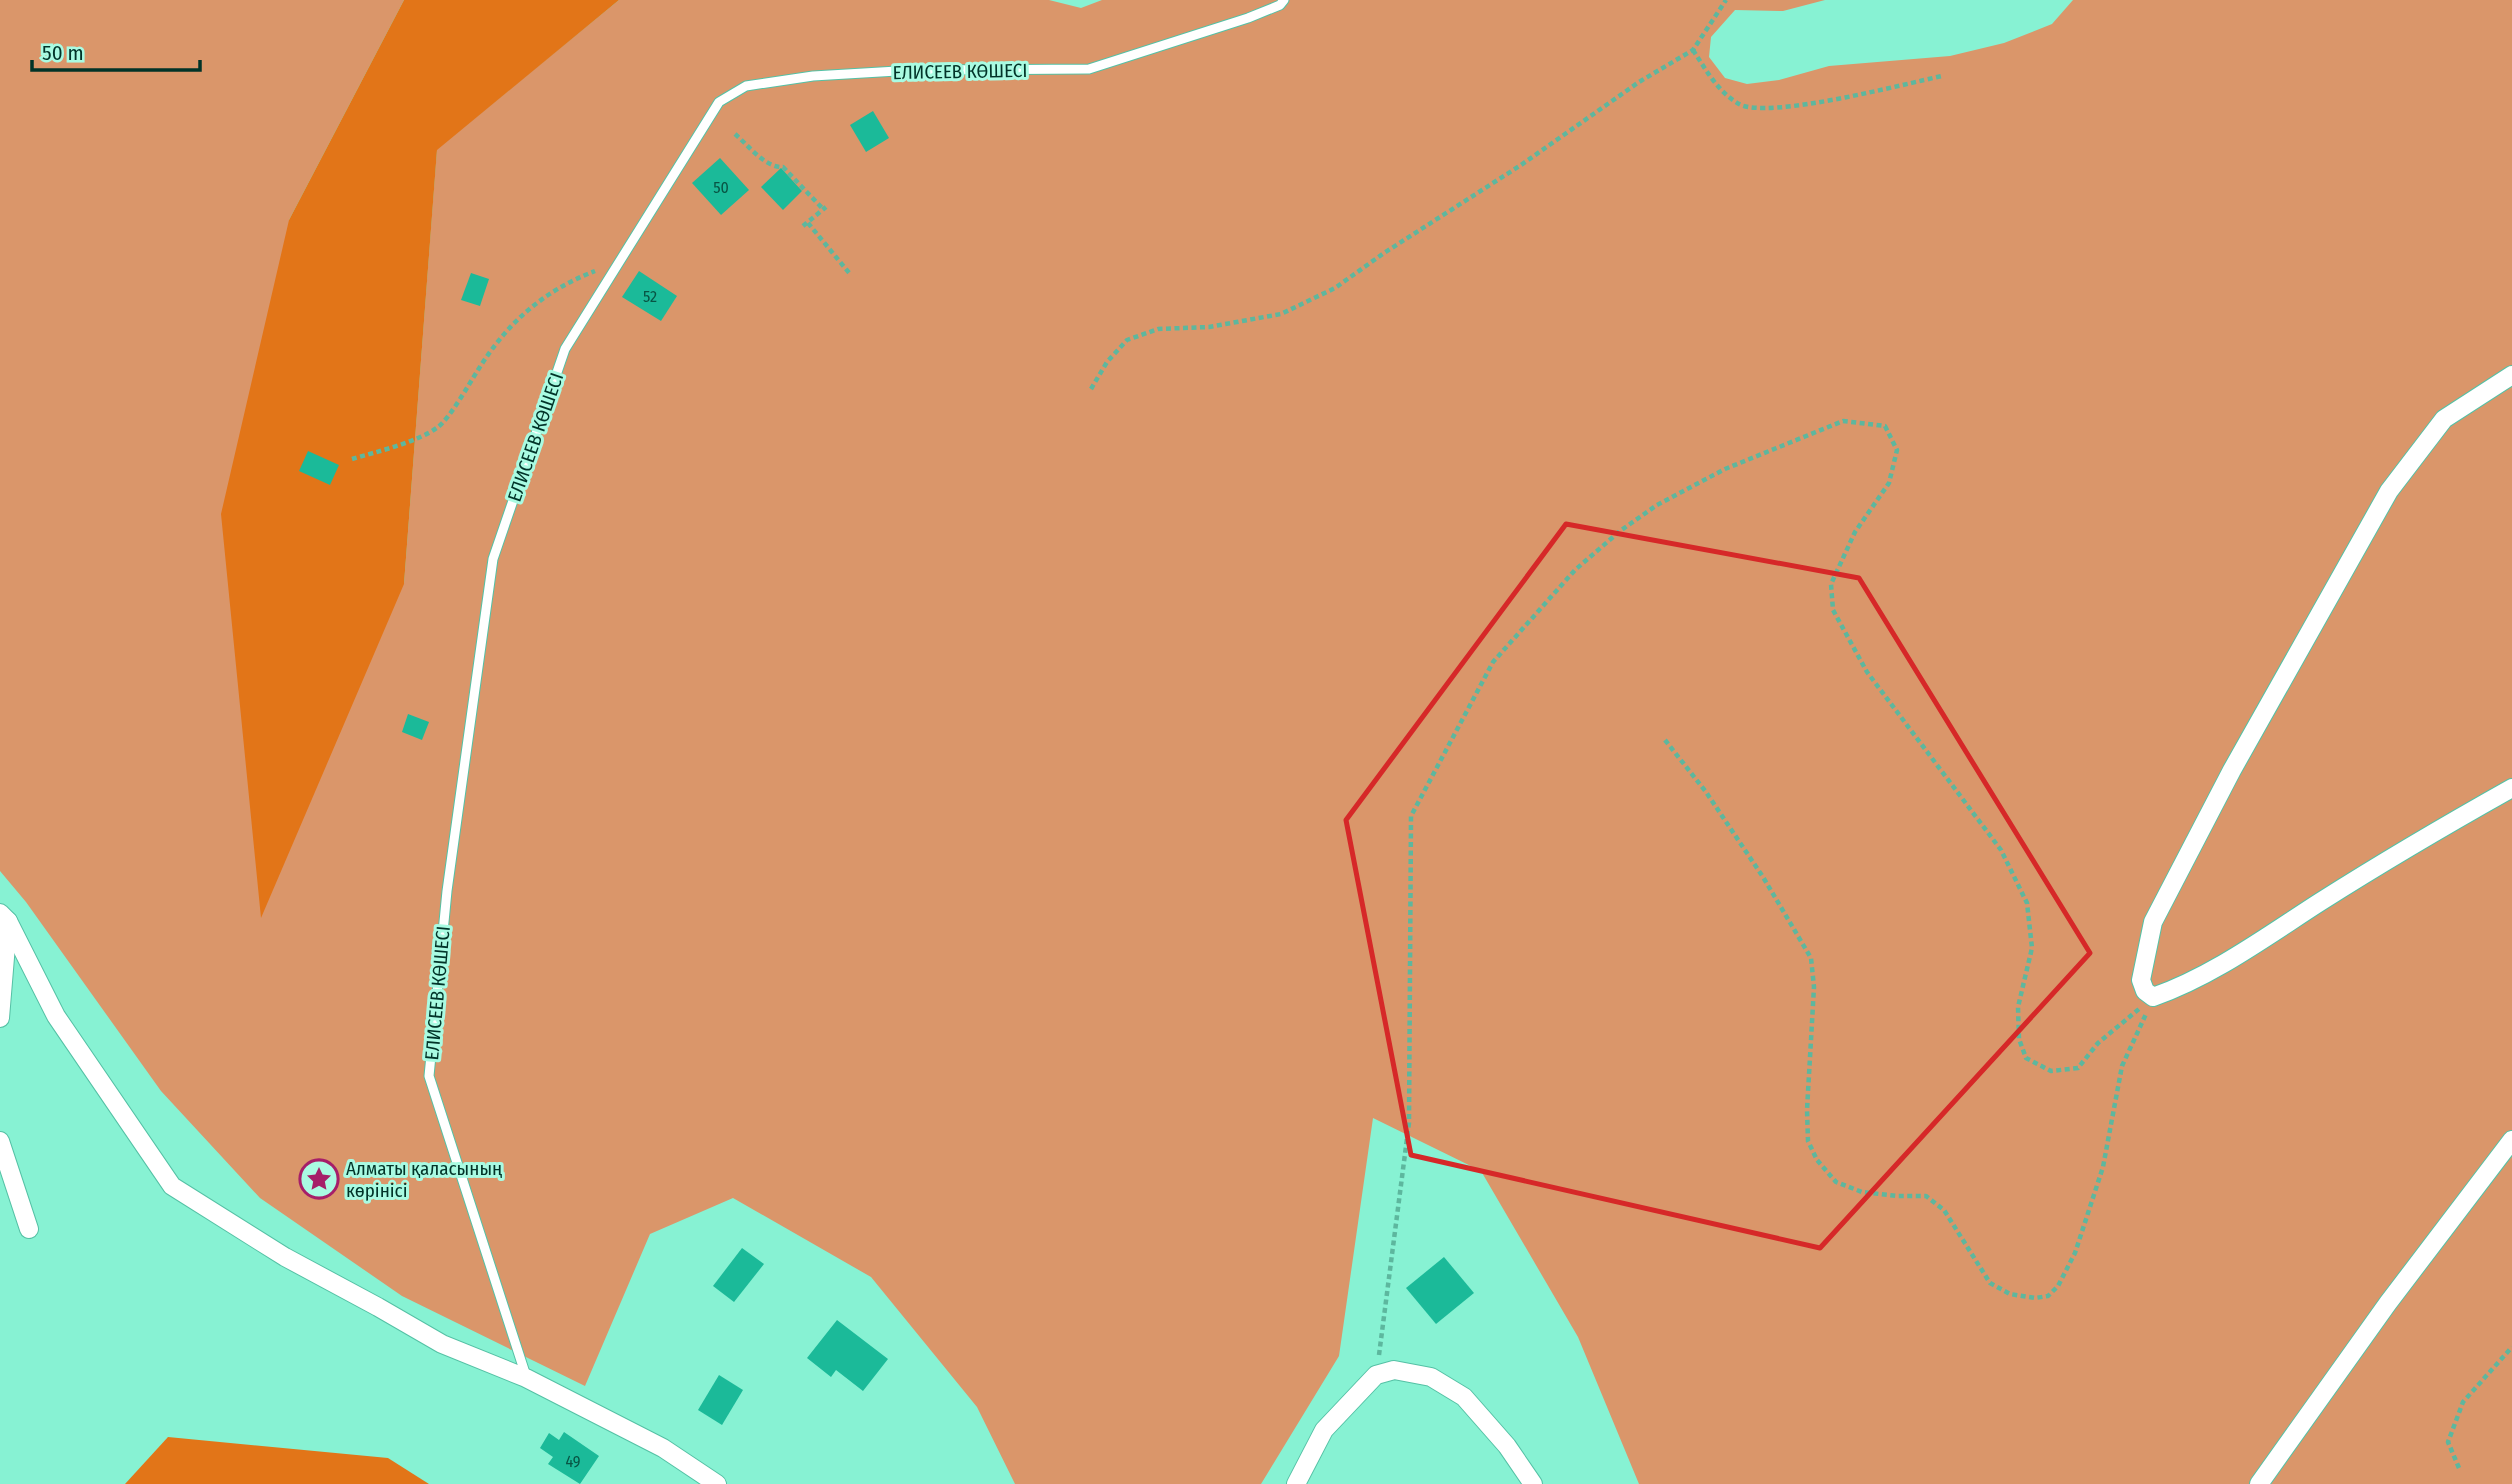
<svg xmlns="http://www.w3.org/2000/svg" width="2512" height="1484" font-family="'Fira Sans Condensed',sans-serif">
<rect width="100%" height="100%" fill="#87f2d3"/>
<!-- green -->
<polygon fill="#da966a" points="0,0 404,0 289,220 404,584 437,149 619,0 1049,0 1081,8 1102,0 1825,0 1783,11 1735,10 1711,37 1709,57 1725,78 1747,84 1779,80 1829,66 1950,56 2004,43 2052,24 2073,0 2512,0 2512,1484 1639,1484 1578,1337 1481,1171 1373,1118 1339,1356 1261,1484 1015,1484 977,1407 871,1277 733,1198 650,1234 585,1386 402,1296 260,1198 161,1091 26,902 0,871"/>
<!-- forest -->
<g fill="#e27518">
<polygon points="404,0 619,0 437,150 404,584 261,918 221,514 289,220"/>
<polygon points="168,1437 388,1458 429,1484 125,1484"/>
</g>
<!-- building -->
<g fill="#1bba99">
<polygon points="873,111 889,138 866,152 850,125"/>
<polygon points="720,158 749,190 721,215 692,183"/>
<polygon points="781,168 802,191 783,210 761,187"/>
<polygon points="639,271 677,296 661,321 622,297"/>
<polygon points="471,273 489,279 480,306 461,300"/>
<polygon points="308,451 339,465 330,485 299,471"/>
<polygon points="408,714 429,722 422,740 402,732"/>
<polygon points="742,1248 764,1264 734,1302 713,1286"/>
<polygon points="1444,1257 1474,1293 1436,1324 1406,1288"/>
<polygon points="837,1320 888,1359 863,1391 836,1370 831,1377 807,1358"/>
<polygon points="719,1375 743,1390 722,1425 698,1410"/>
<polygon points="564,1432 599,1456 580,1484 548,1464 553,1457 540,1448 549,1433 559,1440"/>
</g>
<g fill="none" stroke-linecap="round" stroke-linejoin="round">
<!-- lane casing -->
<g stroke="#55c1a5" stroke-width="11">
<polyline id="lane" points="526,1376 429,1076 447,891 493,559 565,349 719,102 746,86 813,76 914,70 1089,69 1248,18 1280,5 1284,0"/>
</g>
<!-- street casing -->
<g stroke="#55c1a5" stroke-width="20">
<g id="street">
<path d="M2512,375l-68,44 -55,72 -157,279 -79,152 -12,58 4,11 8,6c60,-21 114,-61 167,-95 63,-40 126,-77 192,-114"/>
<polyline points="0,913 8,921 56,1016 172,1186 285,1257 378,1307 442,1344 526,1378 663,1448 717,1484"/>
<polyline points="0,1018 8,921"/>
<polyline points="0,1141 29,1229"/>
<polyline points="1296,1484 1324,1430 1376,1375 1394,1370 1431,1377 1464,1397 1507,1446 1533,1484"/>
<polyline points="2259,1484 2388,1303 2512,1140"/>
</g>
</g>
<!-- path -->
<g stroke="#5db79e" stroke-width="4.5" stroke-dasharray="5 3.5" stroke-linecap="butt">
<path d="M1693,50c13,20 25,42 46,54 29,16 165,-20 203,-28"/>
<path d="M735,134c13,11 30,34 48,33l40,42"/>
<polyline points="808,223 850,274"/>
<polyline points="803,226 826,207"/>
<polyline points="1091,389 1107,362 1127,340 1158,329 1209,327 1281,314 1335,288 1384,253 1521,165 1639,82 1693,50 1726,0"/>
<path d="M352,459c24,-7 66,-17 86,-32 12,-9 31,-43 40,-57 29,-47 65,-79 117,-99"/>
<polyline points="1665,740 1706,792 1763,877 1811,958 1814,987 1807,1110 1808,1141 1817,1160 1836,1182 1862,1192 1897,1196 1926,1196 1944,1210 1990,1283 2010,1294 2035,1298 2048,1296 2058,1286 2075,1253 2103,1167 2122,1066 2146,1014"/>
<polyline points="1379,1355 1409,1123 1411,816 1493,662 1575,570 1620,531 1657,505 1725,469 1843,421 1885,426 1897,450 1889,483 1855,532 1831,584 1833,610 1867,672 2001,850 2027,903 2032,948 2018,1007 2019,1039 2026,1058 2051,1071 2078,1068 2098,1043 2139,1009"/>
<polyline points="2459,1468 2448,1442 2463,1402 2512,1347"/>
</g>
<!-- lane -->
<use href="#lane" stroke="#fff" stroke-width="9"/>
<!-- street -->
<use href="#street" stroke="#fff" stroke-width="18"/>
</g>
<!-- marked area -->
<path fill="none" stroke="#d62828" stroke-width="5" stroke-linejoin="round" d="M1566,524l293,54 231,375 -270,295 -409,-93 -65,-335z"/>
<!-- icons -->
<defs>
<g id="sight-ring" transform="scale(2.0125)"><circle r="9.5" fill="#a9fbe2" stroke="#a61f69" stroke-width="1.5"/><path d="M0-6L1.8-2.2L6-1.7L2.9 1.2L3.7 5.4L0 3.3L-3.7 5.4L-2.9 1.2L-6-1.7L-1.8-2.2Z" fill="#a61f69"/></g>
</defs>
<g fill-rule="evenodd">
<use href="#sight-ring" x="319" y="1179"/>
</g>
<g text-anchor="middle" stroke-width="6" stroke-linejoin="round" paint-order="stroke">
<!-- number labels -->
<g font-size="16" fill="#085544">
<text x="721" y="193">50</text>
<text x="650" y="302">52</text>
<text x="573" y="1467">49</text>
</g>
<!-- street labels -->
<g font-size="19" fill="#013328" stroke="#a9fbe2">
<text transform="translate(960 71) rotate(-1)" y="7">ЕЛИСЕЕВ КӨШЕСІ</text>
<text transform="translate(535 437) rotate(-71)" y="7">ЕЛИСЕЕВ КӨШЕСІ</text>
<text transform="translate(437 993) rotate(-85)" y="7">ЕЛИСЕЕВ КӨШЕСІ</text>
</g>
<!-- poi labels -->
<g font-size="19" fill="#013328" stroke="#a9fbe2" text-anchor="start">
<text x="346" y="1175">Алматы қаласының<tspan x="346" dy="22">көрінісі</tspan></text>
</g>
</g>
<!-- scale -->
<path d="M32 60v10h168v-10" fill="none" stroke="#013328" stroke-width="3.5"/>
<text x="42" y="60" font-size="21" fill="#013328" stroke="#a9fbe2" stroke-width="5" paint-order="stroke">50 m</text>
</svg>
